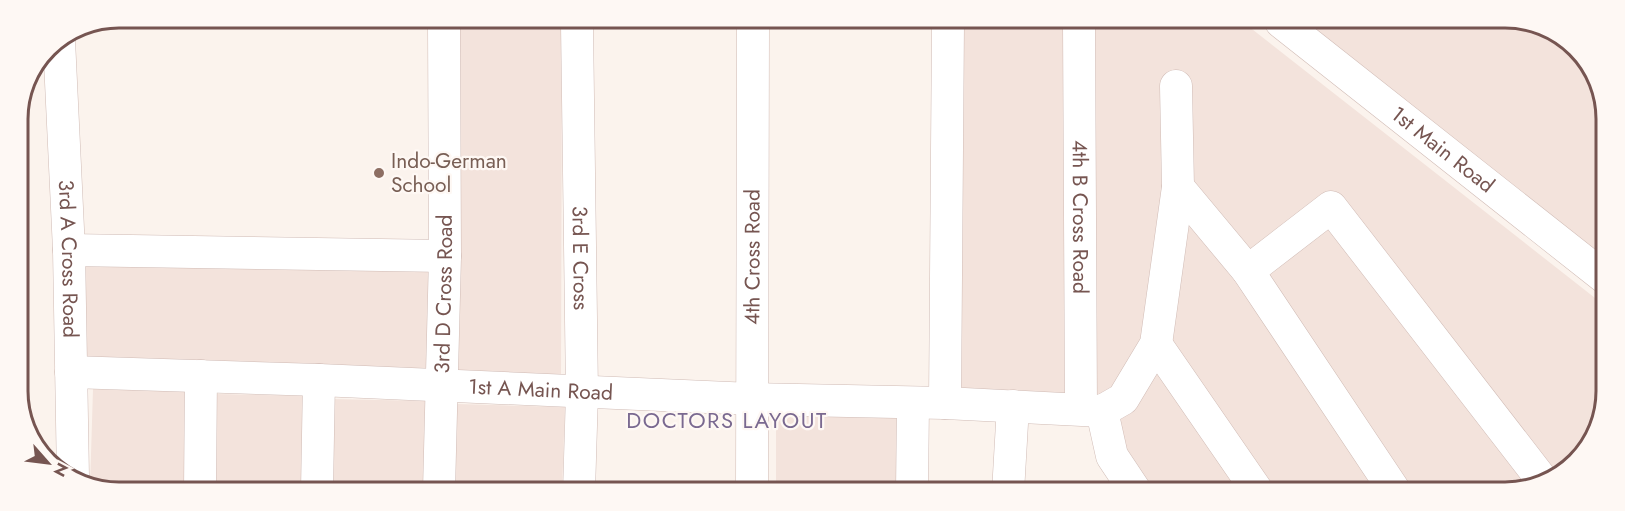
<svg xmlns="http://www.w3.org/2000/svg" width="1625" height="511" font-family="Jost,sans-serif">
<rect width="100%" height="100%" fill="#fbf3ed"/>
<!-- residential -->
<g fill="#f3e3dc">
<polygon points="1243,22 1604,305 1603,418 1568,472 1554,477 1547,469 1510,493 1146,492 1103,401 953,398 957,23"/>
<polygon points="1305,22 1532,22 1582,52 1605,100 1604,262"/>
<polygon points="562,24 561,379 456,379 456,25"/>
<polygon points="78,257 432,267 429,369 86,359"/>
<polygon points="93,389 192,391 189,490 90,488"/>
<polygon points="213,394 312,396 309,490 210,490"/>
<polygon points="330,399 430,401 427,490 328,490"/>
<polygon points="457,404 565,407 562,491 455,490"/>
<polygon points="776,413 903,415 903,491 776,491"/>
</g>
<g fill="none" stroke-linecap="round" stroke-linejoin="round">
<!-- minor casing -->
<g stroke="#d0bbb5" stroke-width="33">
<g id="minor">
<path id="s1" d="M1281,22l323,255"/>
<path id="s2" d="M1079,23l2,386"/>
<path id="s3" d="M577,24l5,369 -3,98"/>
<path id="s4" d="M59,40l10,210 4,227"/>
<polyline points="1178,187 1248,271 1396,493"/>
<polyline points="69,250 445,256"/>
<polyline points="1248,271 1331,207 1543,481"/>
<polyline points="1156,344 1258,492"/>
<path id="s5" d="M71,372l248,8 433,19 193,4 157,8 21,-12 33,-55 22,-157 -2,-101"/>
<polyline points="945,403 948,23"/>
<polyline points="1102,411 1112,456 1136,492"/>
<polyline points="200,490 201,376"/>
<polyline points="317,490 319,380"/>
<path id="s6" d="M439,490l6,-234 -1,-231"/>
<path id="s7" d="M752,491l1,-467"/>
<polyline points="912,491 913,404"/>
<polyline points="1008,492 1013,406"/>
</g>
</g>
<!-- minor -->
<use href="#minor" stroke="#fff" stroke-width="32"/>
</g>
<!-- markers -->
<circle fill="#8d6e63" stroke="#fef8f4" stroke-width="2" cx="379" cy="173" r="6"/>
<g text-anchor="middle" stroke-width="4.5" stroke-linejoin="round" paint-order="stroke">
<!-- street labels -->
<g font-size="21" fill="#765551" stroke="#fef8f4">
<text dy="7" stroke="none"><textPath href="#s1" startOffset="206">1st Main Road</textPath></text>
<text dy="7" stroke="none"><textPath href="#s2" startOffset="194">4th B Cross Road</textPath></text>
<text dy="7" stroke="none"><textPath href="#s3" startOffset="234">3rd E Cross</textPath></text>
<text dy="7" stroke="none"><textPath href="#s7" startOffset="234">4th Cross Road</textPath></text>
<text dy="7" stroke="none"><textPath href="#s4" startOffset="219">3rd A Cross Road</textPath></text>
<text dy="7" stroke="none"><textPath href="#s6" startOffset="196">3rd D Cross Road</textPath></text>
<text dy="7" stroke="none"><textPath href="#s5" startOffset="470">1st A Main Road</textPath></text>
</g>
<!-- education labels -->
<g font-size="21" fill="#785e54" stroke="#fef8f4" text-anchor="start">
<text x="391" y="168">Indo-German<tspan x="391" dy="24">School</tspan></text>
</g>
<!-- neighbourhood labels -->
<g font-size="22" letter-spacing="1.5" fill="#7a6990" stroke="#fef8f4">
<text x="727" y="428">DOCTORS LAYOUT</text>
</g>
</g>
<!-- crop -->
<path d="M0 0H1625V511H0ZM119 28H1505A91 91 0 0 1 1596 119V391A91 91 0 0 1 1505 482H119A91 91 0 0 1 28 391V119A91 91 0 0 1 119 28Z" fill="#fef8f4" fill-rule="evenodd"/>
<path fill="none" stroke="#765551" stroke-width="3" d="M119 28H1505A91 91 0 0 1 1596 119V391A91 91 0 0 1 1505 482H119A91 91 0 0 1 28 391V119A91 91 0 0 1 119 28Z"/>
<!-- north arrow -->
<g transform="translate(48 463) rotate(118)" stroke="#fef8f4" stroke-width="4.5" paint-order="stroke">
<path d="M0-4.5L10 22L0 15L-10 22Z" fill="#765551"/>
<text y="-9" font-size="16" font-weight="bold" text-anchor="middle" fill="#765551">N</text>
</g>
</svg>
